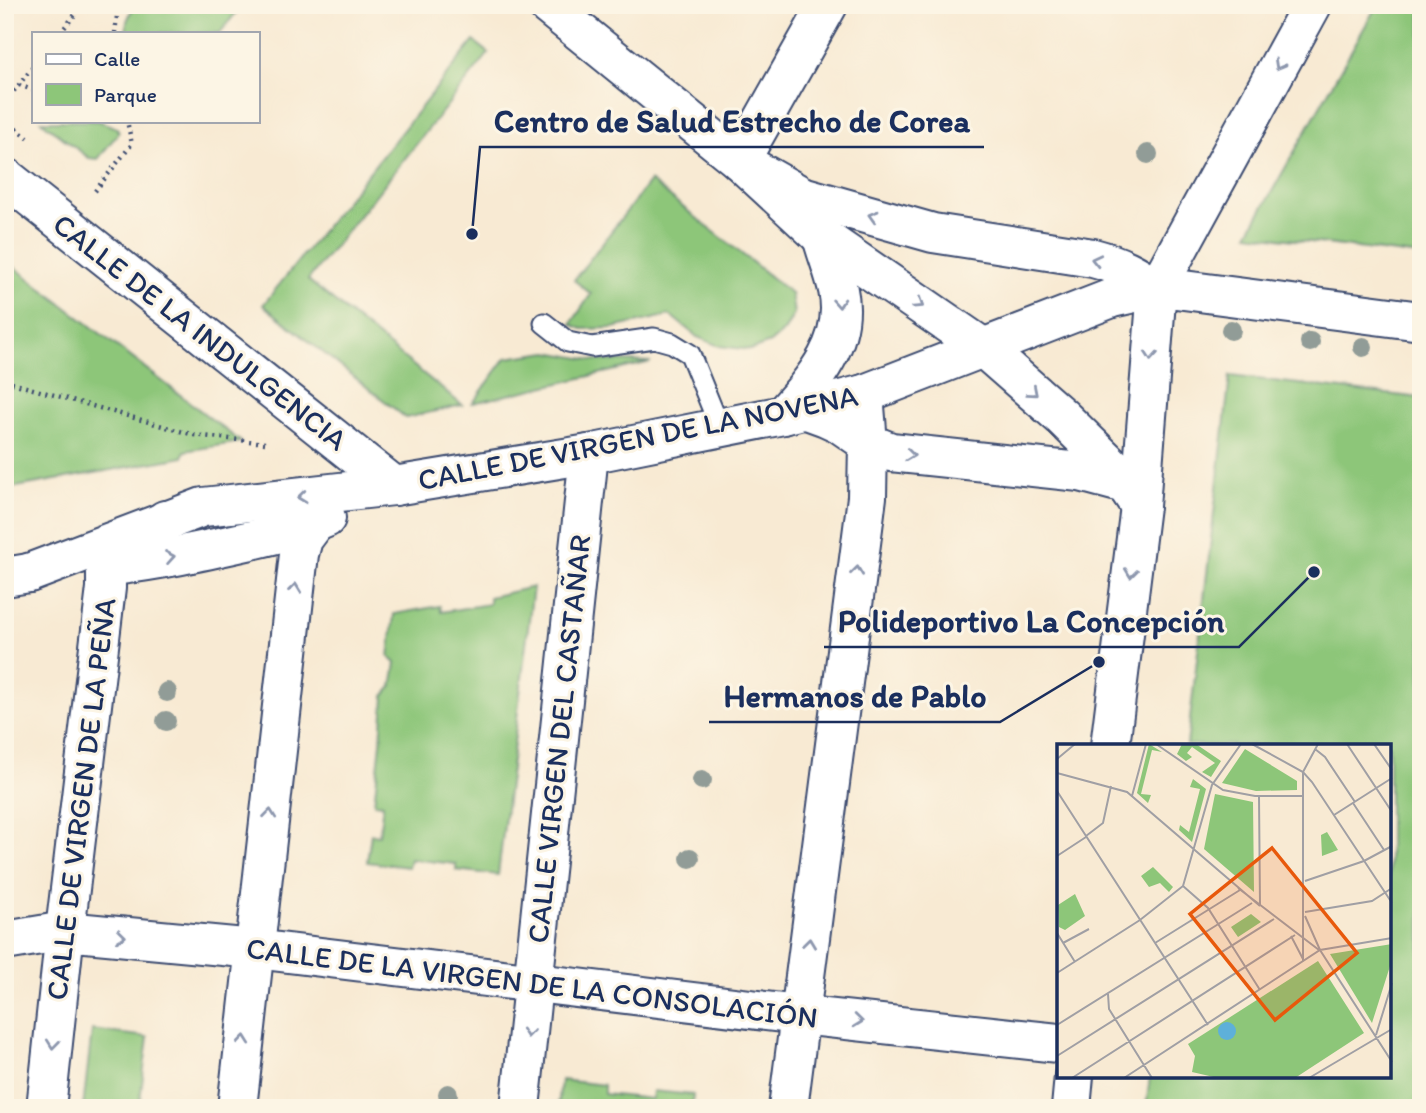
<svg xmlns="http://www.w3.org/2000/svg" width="1426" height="1113" font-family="Itim,sans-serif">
<rect width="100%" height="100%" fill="#fcf5e5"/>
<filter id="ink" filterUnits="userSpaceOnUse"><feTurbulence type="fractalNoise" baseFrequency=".0143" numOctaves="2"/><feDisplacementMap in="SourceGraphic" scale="14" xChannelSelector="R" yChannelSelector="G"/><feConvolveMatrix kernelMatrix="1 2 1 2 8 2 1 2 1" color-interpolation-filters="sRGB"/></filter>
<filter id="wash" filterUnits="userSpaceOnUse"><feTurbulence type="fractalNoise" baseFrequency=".00686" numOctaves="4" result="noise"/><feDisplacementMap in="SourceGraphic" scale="28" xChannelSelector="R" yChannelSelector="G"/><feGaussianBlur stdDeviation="1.57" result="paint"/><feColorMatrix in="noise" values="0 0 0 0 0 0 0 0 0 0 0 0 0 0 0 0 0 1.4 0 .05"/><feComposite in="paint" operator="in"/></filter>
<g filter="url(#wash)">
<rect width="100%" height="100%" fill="#f8ead3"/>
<!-- green -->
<g fill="#8dc679" stroke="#547a6c" stroke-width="2">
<polygon points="134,5 242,5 220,33 126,33 127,21"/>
<polygon points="1377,5 1421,5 1421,256 1248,234"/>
<polygon points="474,41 489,53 308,280 462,405 406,418 263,305"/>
<polygon points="41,121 99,121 117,128 119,132 98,159 89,158"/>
<polygon points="650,181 791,293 794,314 785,330 770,343 751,350 719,346 697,337 670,315 613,328 582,329 571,324 591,294 574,280"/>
<polygon points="5,260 241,442 185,451 183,457 5,489"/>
<polygon points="548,352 592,360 651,362 473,403 506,358"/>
<polygon points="1230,376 1421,398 1421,1108 1146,1108 1150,1076 1389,1076 1389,746 1187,745"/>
<polygon points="533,587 498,875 456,870 456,864 410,859 408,867 367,862 371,834 379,835 383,804 374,803 381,743 384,696 392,687 396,663 389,657 394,614 440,606 441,612 489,604 489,597"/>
<polygon points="92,1030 148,1037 139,1108 83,1108"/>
<polygon points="561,1080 604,1085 604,1094 652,1099 653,1091 693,1095 692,1108 558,1108"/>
</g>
</g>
<g filter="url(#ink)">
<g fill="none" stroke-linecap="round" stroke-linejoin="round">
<!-- lane casing -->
<g stroke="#3c4b70" stroke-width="23">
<polyline id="lane" points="544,323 568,342 592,347 654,338 672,343 690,354 720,428"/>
</g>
<!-- street casing -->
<g stroke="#3c4b70" stroke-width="42">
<g id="street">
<polyline points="547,5 740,161 822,237 982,347 1062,417 1116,470 1140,506"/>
<path d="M740,161l62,35 131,37 160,25c27,7 41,15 64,30l-17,218 -30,240"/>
<polyline points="740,161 828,5"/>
<polyline points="5,177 394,486"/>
<polyline points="804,409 826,417 839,423 868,443 891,452 1080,472 1125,484"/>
<path d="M783,415c31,-35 66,-74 55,-125 -4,-18 -11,-35 -16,-53"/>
<path d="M112,566c45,-5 90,-15 135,-25 26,-6 54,-12 79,-23"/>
<polyline points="29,573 203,507 394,486"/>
<polyline points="5,941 65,931 255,949 799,1015 1058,1043"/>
<polyline points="46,1108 65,931 106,588 106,566 108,558 123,546 147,536 165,520"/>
<polyline points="237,1108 299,554 303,539 315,523"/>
<polyline points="520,1108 589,454"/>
<polyline points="788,1108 867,497 868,443 864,394"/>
<polyline points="1071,1108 1074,1076"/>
</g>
</g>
<!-- secondary casing -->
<g stroke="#3c4b70" stroke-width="42">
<g id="secondary">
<polyline points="1157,288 1312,5"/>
<polyline points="394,486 589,454 783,415 864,394 1112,298 1157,288 1176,289 1421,321"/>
<polyline points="5,577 29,573"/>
</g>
</g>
<!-- path -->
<g stroke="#3c4b70" stroke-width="4.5" stroke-dasharray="2 5" stroke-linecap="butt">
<polyline points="60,33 83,5"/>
<polyline points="115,33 117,16 121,5"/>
<polyline points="19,85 33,90"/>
<polyline points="5,102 33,67"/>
<polyline points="5,120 28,138"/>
<polyline points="95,191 132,144 127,121"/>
<polyline points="5,381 194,435 266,443"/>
</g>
<!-- lane -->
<use href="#lane" stroke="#fff" stroke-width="19"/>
<!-- street -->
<use href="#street" stroke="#fff" stroke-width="38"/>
<!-- secondary -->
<use href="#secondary" stroke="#fff" stroke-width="38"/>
</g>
<!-- trees -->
<g fill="#919c97">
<circle cx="1148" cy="154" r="10"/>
<circle cx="1231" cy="330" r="10"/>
<circle cx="1310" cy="342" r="10"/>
<circle cx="1363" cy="347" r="10"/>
<circle cx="167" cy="692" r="10"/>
<circle cx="166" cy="721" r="10"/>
<circle cx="702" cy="780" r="10"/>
<circle cx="690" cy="858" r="10"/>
<circle cx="448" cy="1094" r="10"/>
</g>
<!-- one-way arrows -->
<defs><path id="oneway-chevron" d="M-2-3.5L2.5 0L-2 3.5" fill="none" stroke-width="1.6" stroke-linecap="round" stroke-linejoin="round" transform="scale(1.75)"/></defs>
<g stroke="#8d97ae">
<use href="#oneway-chevron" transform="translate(1279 65) rotate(119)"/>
<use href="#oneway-chevron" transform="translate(873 216) rotate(-164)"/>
<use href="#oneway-chevron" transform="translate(1096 260) rotate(-167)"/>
<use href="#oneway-chevron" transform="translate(839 303) rotate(86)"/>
<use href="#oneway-chevron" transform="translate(919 304) rotate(34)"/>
<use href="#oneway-chevron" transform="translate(1151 356) rotate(95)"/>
<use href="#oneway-chevron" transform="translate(1033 392) rotate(41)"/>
<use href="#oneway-chevron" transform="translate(910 455) rotate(7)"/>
<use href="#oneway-chevron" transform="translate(302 497) rotate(174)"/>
<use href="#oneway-chevron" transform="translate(170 557) rotate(-10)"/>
<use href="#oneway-chevron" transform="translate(857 571) rotate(-83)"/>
<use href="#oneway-chevron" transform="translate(1131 573) rotate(97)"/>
<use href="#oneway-chevron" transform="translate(295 588) rotate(-83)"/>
<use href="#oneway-chevron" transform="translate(270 814) rotate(-84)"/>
<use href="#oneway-chevron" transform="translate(121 936) rotate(6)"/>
<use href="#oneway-chevron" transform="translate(809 943) rotate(-83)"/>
<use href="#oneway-chevron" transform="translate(858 1021) rotate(6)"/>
<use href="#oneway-chevron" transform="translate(528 1033) rotate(96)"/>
<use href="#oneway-chevron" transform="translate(244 1040) rotate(-84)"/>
<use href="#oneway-chevron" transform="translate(53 1044) rotate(96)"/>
</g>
</g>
<g text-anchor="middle" stroke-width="6" stroke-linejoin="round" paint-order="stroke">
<!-- street labels -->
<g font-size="30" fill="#1b2f5e" stroke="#fcf5e5">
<text transform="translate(200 332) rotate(38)" y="10">CALLE DE LA INDULGENCIA</text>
<text transform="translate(638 438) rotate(-11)" y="10">CALLE DE VIRGEN DE LA NOVENA</text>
<text transform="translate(559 739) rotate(-84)" y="10">CALLE VIRGEN DEL CASTAÑAR</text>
<text transform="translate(81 799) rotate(-83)" y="10">CALLE DE VIRGEN DE LA PEÑA</text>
<text transform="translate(532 983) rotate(7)" y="10">CALLE DE LA VIRGEN DE LA CONSOLACIÓN</text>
</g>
</g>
<!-- overview -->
<g transform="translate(1057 744)">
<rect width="334" height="334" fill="#f8ead3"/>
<path d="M92,0l13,8 -10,-2 -11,44 10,1 -3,8 -11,-10zM125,0h14l25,17 -10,16 -9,-5 13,-9 -23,-16 -5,6 5,4 -6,4 -9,-7zM188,5l52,32v9l-41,1 -34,-8zM136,35l13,10 -14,53 -13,-12 1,-5 9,7 11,-43 -10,-2zM158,50l38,8 1,90 -50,-43zM270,88l11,18 -16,6 -1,-21zM96,123l20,20 -4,5 -9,-9 -11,4 -8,-11zM18,150l10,22 -20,14 -6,-3 -1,-22zM194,170l10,8 -23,15 -7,-10zM335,200l-1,19 -19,60 -42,-69zM261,217l46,72 -69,45h-77l-26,-6 3,-16 -7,-12z" fill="#8dc679"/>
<path d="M161 287a9 9 0 1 1 18 0a9 9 0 1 1-18 0Z" fill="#5eb0d9"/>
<path fill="none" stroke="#a09fa4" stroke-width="2" d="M99,0l67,46 32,6h48M195,0l51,28 9,10 80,121M290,0l45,68M317,0l18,26M258,5l10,8 30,45M0,15l18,-15M0,29l70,19 133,114M0,47l151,234M75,52l14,-52M202,52l1,110M296,59l31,47M277,71l58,-37M29,92l17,-13 8,-37M0,112l29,-19M248,137l59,-20 28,-15M126,142l25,22 52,82M181,144l81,62M248,168l67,-11 20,-13M248,172l15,34 72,112M0,189l18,29M234,192l12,23M6,199l26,-14M98,199l85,-53M246,217v-189l15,-28M0,229l83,-53 43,-34 29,-101 29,-41M51,250l1,15 43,69M0,281l195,-122M319,291l16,-52M0,312l217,-137M15,334l223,-143M67,334l196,-128 72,-12M252,334l83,-49"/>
<path fill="#e8590c" fill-opacity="0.15" stroke="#e8590c" stroke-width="3.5" d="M215,104l85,105 -82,67 -85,-106z"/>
<rect width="334" height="334" fill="none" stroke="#1b2f5e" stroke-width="3.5"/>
</g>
<!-- callouts -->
<path fill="none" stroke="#1b2f5e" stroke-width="2.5" d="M472 234L480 147H984M1314 572L1239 647H824M1099 662L1000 722H709"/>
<g fill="#1b2f5e" stroke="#fcf5e5" stroke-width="2.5">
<circle cx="472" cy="234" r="7"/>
<circle cx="1314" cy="572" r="7"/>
<circle cx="1099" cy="662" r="7"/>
</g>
<g font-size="32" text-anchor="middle" font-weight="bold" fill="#1b2f5e" stroke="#fcf5e5" stroke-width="6" stroke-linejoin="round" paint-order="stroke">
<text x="732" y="132">Centro de Salud Estrecho de Corea</text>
<text x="1031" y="632">Polideportivo La Concepción</text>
<text x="855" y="707">Hermanos de Pablo</text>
</g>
<!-- margin -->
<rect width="1426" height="1113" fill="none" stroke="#fcf5e5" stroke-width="28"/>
<!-- legend -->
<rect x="32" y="32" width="228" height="91" fill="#fcf5e5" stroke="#a2a6af" stroke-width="2"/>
<rect x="46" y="54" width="35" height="10" fill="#ffffff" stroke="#a2a6af" stroke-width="2"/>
<text x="94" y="66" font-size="21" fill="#1b2f5e">Calle</text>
<rect x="46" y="84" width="35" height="21" fill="#8dc679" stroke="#a2a6af" stroke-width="2"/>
<text x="94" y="102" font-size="21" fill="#1b2f5e">Parque</text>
</svg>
